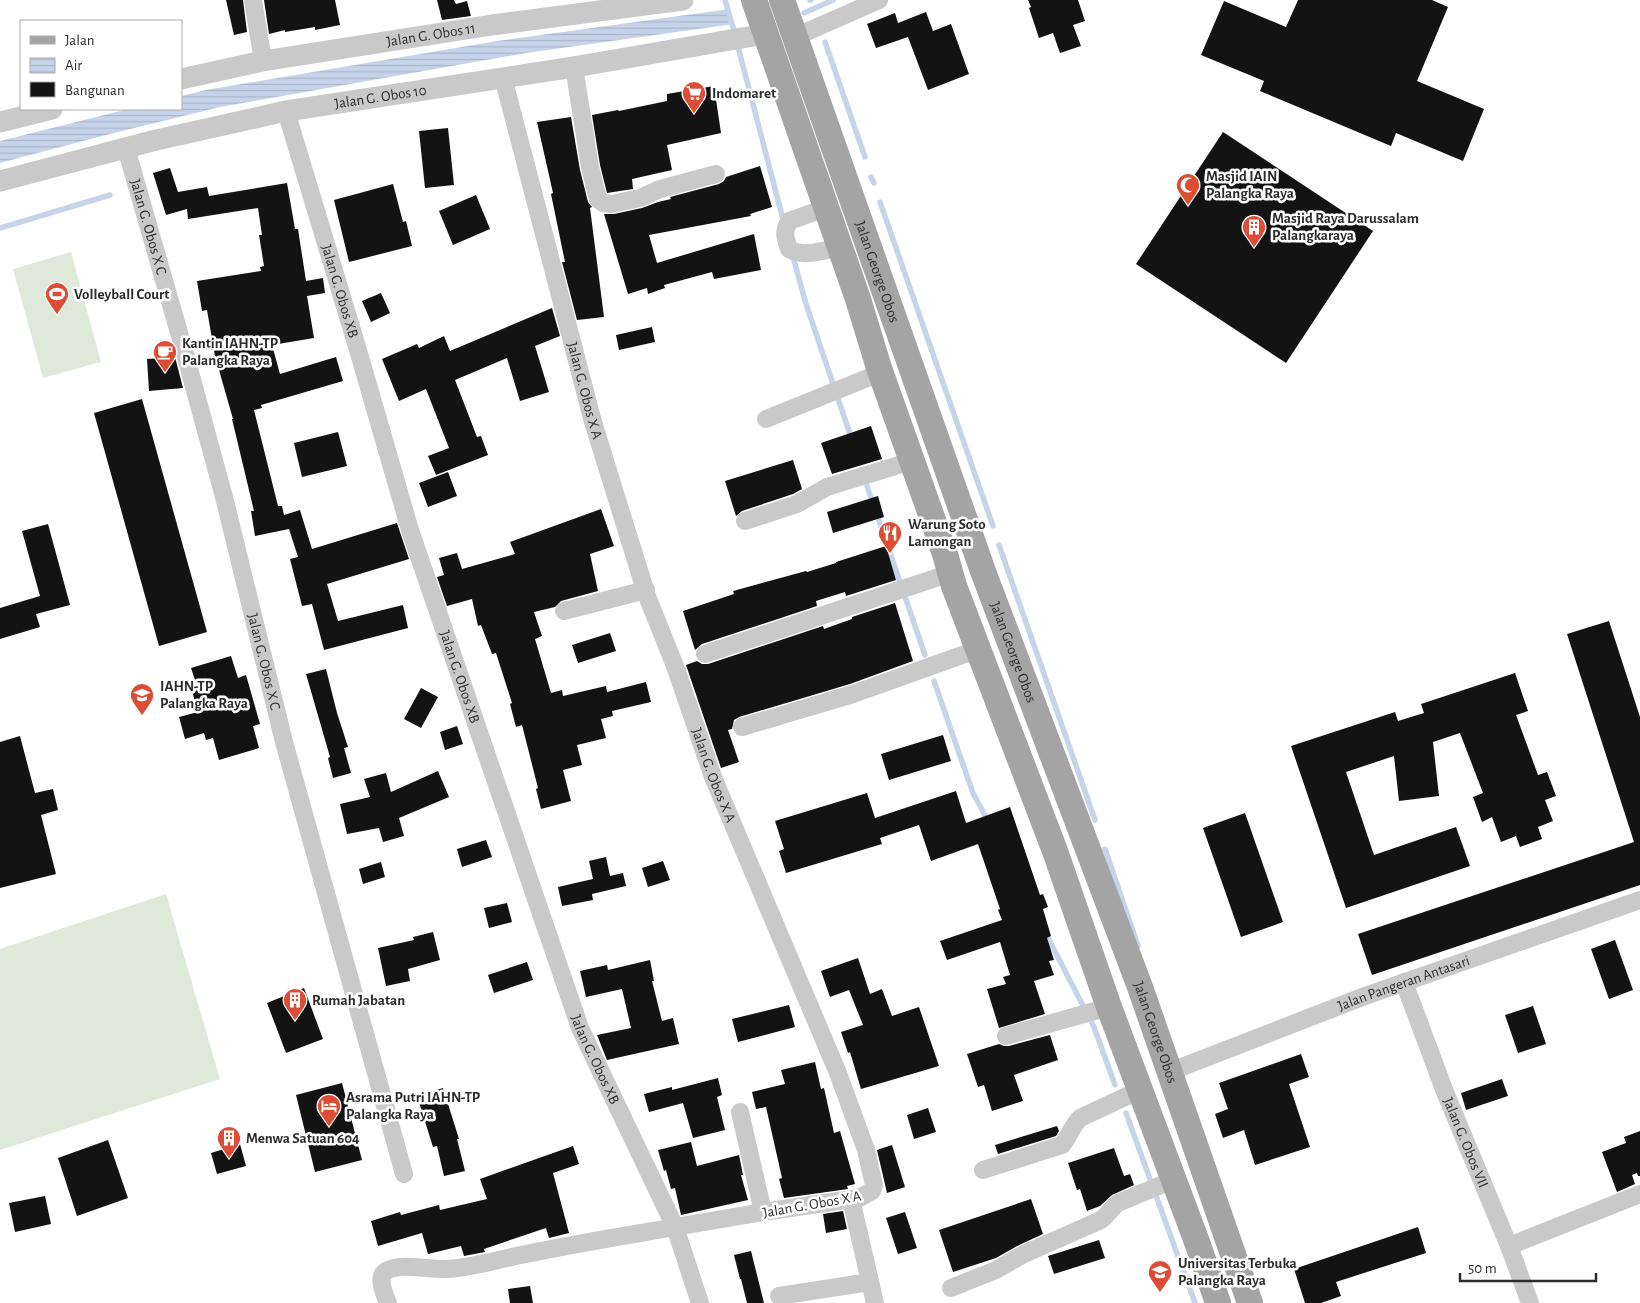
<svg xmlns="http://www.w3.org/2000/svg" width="1640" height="1303" font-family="'Alegreya Sans',sans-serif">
<defs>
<pattern id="water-rules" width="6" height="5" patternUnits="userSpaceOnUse" patternTransform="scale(1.25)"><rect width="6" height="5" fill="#c6d4e9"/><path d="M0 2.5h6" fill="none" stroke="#aab6c8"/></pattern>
</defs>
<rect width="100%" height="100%" fill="#fff"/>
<!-- garden -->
<g fill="#dfe9da">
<polygon points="71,252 101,362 43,378 13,269"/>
<polygon points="166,894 220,1079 0,1150 0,949"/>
</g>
<!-- water -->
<polygon fill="url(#water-rules)" points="730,9 734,24 526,53 220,107 102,136 0,163 0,141 128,109 181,109 181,96 206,90 497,41"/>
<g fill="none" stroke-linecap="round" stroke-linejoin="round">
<!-- stream -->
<g stroke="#c6d4e9" stroke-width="5.5">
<polyline points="725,0 735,34"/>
<polyline points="810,0 811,0"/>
<polyline points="804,13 833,0"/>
<polyline points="825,42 865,157"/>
<polyline points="737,43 784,223"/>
<polyline points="871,177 874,183"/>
<polyline points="880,202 993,526"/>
<polyline points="0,228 110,195"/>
<polyline points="792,253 806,304 852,440"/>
<polyline points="864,477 873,504"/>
<polyline points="876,512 925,655"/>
<polyline points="999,545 1095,820"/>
<polyline points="934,681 973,793 988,821"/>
<polyline points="1105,849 1138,946"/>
<polyline points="1045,932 1094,1027 1115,1085"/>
<polyline points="1126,1113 1195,1303"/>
</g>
</g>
<!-- building -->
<g fill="#131313">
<polygon points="226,0 243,0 247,32 234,35"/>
<polygon points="264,0 335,0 340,25 315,30 315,27 285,32 285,30 269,34"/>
<polygon points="437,0 454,0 456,4 467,1 471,16 442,20"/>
<polygon points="1028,0 1078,0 1085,21 1073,25 1081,46 1060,53 1053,33 1039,38 1029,8 1031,7"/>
<polygon points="1298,0 1432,0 1448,7 1417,81 1484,109 1463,161 1396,133 1391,146 1260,91 1264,81 1201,55 1224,1 1286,27"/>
<polygon points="926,12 933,31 951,24 969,74 928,90 908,37 876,48 867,24 895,13 898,23"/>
<polygon points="714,86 721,133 667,145 672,170 632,179 633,189 607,193 600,165 592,115 618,110 619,111 667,101 667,94"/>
<polygon points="571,117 580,170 588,202 592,207 590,208 604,317 577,320 562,262 565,262 551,194 553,193 537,122"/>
<polygon points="448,128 454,185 425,188 419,131"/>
<polygon points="1223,132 1373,231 1286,363 1136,264"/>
<polygon points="760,166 772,207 750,214 751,216 649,235 657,263 754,234 761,270 714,279 712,272 664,285 665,288 648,294 647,288 628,294 604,214 614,214 642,208 658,202 671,199 670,197 719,184 724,181 726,177"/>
<polygon points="170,168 178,192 207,187 209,196 287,183 295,229 298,229 306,281 323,278 325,293 307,296 314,338 272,345 280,374 336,357 343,381 261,405 262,408 254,410 278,506 282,506 284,515 300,510 312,549 397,523 409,559 327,584 338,621 403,605 408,628 324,650 312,604 302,606 290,559 298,557 289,529 255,536 251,511 254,511 232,419 233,419 215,356 207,310 202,311 197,281 261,271 260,267 264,266 259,235 262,235 258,208 188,219 187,209 166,215 153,173"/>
<polygon points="393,184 403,222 406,221 412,246 349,262 334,200"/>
<polygon points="476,195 490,229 453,245 439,211"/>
<polygon points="381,293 390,313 371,322 362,301"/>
<polygon points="552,308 560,336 535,346 549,392 520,401 507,358 455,380 477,437 481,436 488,455 436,475 428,456 449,448 426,389 399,401 382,359 417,344 419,348 444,336 450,351"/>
<polygon points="652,327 655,342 619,350 616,335"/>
<polygon points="175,357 183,388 149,391 147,359"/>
<polygon points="142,399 207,632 159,646 94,413"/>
<polygon points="871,426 882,459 832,474 821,443"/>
<polygon points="338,432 347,466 302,477 294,443"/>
<polygon points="793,460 802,489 793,494 742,511 736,516 725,481"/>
<polygon points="448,472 457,496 428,507 419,483"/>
<polygon points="878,496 884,517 833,533 827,512"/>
<polygon points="601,509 614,546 590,554 598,591 561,601 555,607 534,612 542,636 535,639 551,693 562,690 563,696 606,686 607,692 646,682 651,702 612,711 613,716 601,719 606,738 577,745 582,765 563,770 571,801 541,809 536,789 538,788 522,725 516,727 510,704 512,703 496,653 492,654 481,625 478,626 472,599 447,606 437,577 444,575 439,558 457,553 462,569 515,554 510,542"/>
<polygon points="48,524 70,605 36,614 40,627 0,639 0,608 40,596 22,531"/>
<polygon points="886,546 896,580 846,596 845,592 816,601 817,606 702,644 695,650 683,611 734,594 733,591 806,571 807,572 836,563 836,562"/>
<polygon points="895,603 913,661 850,684 739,717 734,720 732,729 728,730 739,762 721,768 686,665 697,661 702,664 708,664 823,626 824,629 852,619 852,617"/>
<polygon points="1609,621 1640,717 1640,885 1372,975 1358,934 1634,842 1567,634"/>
<polygon points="610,633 616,651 578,663 572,645"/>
<polygon points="231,656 238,678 246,675 260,724 253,726 259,748 219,760 213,738 206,740 204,733 185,739 179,717 198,712 192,691 198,689 191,668"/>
<polygon points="326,669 337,713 348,747 344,748 351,773 333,778 328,758 330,757 306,674"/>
<polygon points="1515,673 1528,711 1516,715 1538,775 1547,772 1556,796 1545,800 1553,821 1538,827 1542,839 1520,847 1516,836 1501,842 1492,817 1482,822 1473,797 1483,793 1460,733 1433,742 1439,796 1399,801 1394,756 1346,772 1374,855 1456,827 1470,866 1346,908 1291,746 1395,712 1398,721 1424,713 1421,704"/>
<polygon points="421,688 438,697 421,728 404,719"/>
<polygon points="457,726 463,744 445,750 440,732"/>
<polygon points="943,735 951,761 889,780 881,754"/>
<polygon points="20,736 35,793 53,789 58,810 41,815 56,874 0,888 0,742"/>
<polygon points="438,771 449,797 399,818 404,836 383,842 379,828 347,834 340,804 370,797 364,779 386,773 391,792"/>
<polygon points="956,791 966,823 1010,807 1040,895 1043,894 1048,907 1043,909 1051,936 1047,938 1054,960 1049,961 1054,975 1034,981 1045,1014 999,1028 987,989 1006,984 1003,977 1010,975 1000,942 947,960 940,941 1002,920 998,910 1000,909 978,844 931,861 919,825 880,838 882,844 786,873 779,851 784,849 775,821 867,793 875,818"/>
<polygon points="1245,813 1283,922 1241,937 1203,828"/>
<polygon points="486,840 492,857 462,867 457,849"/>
<polygon points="606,857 610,876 623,873 626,886 592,894 593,900 562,906 558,887 593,879 589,861"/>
<polygon points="663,861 670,880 648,887 642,868"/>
<polygon points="381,862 385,877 363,884 359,869"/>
<polygon points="507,903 512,922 489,928 484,908"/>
<polygon points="433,932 440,960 408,969 410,981 386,986 378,948 414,940 413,937"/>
<polygon points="1615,940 1633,990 1609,999 1591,949"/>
<polygon points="858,958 870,994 882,989 892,1016 919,1007 939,1066 861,1089 850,1052 848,1053 841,1032 863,1025 849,990 830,997 821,971"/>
<polygon points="650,960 654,981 652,981 662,1021 673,1018 679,1044 607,1060 597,1035 631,1028 622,989 586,997 580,971 607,965 608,970"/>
<polygon points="527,962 533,980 494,993 488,975"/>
<polygon points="304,988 323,1039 286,1053 267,1003"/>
<polygon points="789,1005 795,1027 738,1042 732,1019"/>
<polygon points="1533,1006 1546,1044 1518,1053 1505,1015"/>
<polygon points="1050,1035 1058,1060 1014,1075 1023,1101 992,1111 984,1085 978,1087 967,1054 999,1044 1004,1046 1009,1046"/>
<polygon points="1301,1054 1309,1077 1289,1084 1310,1147 1255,1165 1244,1130 1223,1138 1215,1114 1228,1109 1219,1083"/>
<polygon points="815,1062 821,1089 824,1088 834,1133 840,1131 855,1184 847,1186 848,1189 784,1198 779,1179 782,1178 766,1107 756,1109 752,1092 785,1084 781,1070"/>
<polygon points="718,1078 722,1095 717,1097 725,1130 693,1138 683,1103 649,1112 644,1094 672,1087 672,1090"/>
<polygon points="1502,1079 1508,1096 1466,1110 1461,1093"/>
<polygon points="342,1083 362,1160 315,1172 296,1095"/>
<polygon points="443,1088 459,1139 457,1139 465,1171 444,1176 437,1146 433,1147 417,1096"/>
<polygon points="928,1108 936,1132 914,1139 907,1115"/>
<polygon points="1057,1126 1059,1131 1056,1136 998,1154 995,1145"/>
<polygon points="1640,1131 1640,1176 1638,1176 1637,1173 1632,1175 1635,1184 1617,1192 1602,1152 1626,1143 1624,1137"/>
<polygon points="108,1140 128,1198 77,1216 58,1158"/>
<polygon points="691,1142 697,1166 739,1155 743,1175 741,1175 748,1200 681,1215 675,1188 671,1189 666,1170 664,1171 658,1150"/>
<polygon points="240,1144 246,1166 217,1174 211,1153"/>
<polygon points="892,1145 905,1187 887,1193 877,1150"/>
<polygon points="573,1146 579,1164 553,1173 569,1233 549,1238 546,1228 484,1249 485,1252 464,1256 461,1246 428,1254 422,1233 378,1246 371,1221 400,1212 401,1215 439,1205 440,1210 487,1199 480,1179"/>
<polygon points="1114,1148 1124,1176 1130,1174 1134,1185 1112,1195 1100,1206 1087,1211 1080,1189 1077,1190 1068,1163"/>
<polygon points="45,1196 51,1224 15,1232 9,1203"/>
<polygon points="1031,1199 1043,1234 1019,1245 996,1258 953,1272 939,1230"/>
<polygon points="843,1211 847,1229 826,1233 823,1214"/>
<polygon points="905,1212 917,1248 898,1254 886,1218"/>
<polygon points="1418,1227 1426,1253 1336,1282 1341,1296 1321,1303 1305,1303 1294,1269"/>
<polygon points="1099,1240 1105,1258 1054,1274 1048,1256"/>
<polygon points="751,1251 764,1303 747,1303 741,1279 740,1279 734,1255"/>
<polygon points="530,1286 533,1303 510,1303 508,1289"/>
</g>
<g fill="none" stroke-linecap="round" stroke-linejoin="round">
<!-- minor -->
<g stroke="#c9c9c9" stroke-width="18">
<polyline points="253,0 263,61"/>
<polyline points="795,37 879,0"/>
<polyline points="574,67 590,167 598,199 603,203 612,204 640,198 660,189 716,174"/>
<path id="s1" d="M503,77l90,345 54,174 28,70 38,111 125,296 28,77 8,35 -2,6 -13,7 -96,14 -88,15 25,76"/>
<path id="s2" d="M286,111l72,239 52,180 170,498 95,199c-52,9 -103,17 -154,28 -25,5 -50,13 -75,14 -17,1 -45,-7 -60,2 -10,6 -1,24 2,32"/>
<path id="s3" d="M126,148l58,202 40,147 60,245 120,432"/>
<path d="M826,208l-37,13c-6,11 -4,16 0,28 14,9 36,1 51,-2"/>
<polyline points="766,419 880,373"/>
<polyline points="745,521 797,504 827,487 912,461"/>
<polyline points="564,611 646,590"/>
<polyline points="705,654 951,573"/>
<polyline points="742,727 853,694 979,649"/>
<path id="s4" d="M1404,982l41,110 64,154 21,57"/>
<polyline points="1006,1036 1109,1007"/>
<path id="s5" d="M1169,1072l196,-76 275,-96"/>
<polyline points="740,1112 763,1212"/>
<path d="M983,1170l79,-25c7,-8 10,-19 18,-27l60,-28"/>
<polyline points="851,1199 875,1303"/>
<polyline points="1509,1246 1640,1194"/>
<path d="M951,1288l45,-18 28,-16 77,-34c7,-5 10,-12 17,-17l55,-23"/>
<polyline points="779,1296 870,1282"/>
</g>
<!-- tertiary -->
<g stroke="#c9c9c9" stroke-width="21">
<path id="s6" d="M181,79l82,-18 229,-36 191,-25"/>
<polyline points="0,122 52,109"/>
<path id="s7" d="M0,181l152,-40 134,-30 288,-44 191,-33"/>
</g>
<!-- primary -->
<g stroke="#a4a4a4" stroke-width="26">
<polyline points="754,0 858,299 879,368 945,554 954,586 1055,851 1109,1007 1197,1242 1218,1303"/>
<path id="s8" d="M782,0l202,574 156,413 110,316"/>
</g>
</g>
<!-- icons -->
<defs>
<g id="supermarket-pin" transform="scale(1.25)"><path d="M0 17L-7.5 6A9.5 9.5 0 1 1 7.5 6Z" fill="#dd4c34" stroke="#fff"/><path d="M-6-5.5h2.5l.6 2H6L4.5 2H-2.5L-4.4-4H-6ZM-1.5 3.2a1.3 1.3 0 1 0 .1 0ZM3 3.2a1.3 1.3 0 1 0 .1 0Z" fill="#fff"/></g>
<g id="mosque-pin" transform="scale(1.25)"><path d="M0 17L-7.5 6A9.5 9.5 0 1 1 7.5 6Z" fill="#dd4c34" stroke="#fff"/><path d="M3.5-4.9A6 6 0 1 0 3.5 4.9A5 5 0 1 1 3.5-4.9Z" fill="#fff"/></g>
<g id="building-pin" transform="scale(1.25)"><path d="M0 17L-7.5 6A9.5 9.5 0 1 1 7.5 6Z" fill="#dd4c34" stroke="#fff"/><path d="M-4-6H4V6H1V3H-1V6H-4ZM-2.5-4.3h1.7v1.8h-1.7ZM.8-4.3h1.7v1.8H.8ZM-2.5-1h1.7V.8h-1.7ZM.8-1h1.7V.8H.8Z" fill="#fff"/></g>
<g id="stadium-pin" transform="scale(1.25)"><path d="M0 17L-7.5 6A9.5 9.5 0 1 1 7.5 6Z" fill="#dd4c34" stroke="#fff"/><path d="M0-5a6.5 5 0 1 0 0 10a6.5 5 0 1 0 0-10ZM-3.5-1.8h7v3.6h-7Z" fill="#fff"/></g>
<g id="cafe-pin" transform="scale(1.25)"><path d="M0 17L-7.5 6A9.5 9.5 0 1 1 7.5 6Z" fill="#dd4c34" stroke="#fff"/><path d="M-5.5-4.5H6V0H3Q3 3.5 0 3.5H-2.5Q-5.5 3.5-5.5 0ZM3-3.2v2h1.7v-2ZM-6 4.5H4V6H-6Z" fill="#fff"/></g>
<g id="restaurant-pin" transform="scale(1.25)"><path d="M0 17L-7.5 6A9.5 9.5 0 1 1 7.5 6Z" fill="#dd4c34" stroke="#fff"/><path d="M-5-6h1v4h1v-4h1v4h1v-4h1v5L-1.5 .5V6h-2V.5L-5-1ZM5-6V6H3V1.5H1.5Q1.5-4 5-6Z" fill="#fff"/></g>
<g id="university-pin" transform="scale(1.25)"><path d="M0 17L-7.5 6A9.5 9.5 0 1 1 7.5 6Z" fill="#dd4c34" stroke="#fff"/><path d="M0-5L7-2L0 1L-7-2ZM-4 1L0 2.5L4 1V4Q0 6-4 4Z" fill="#fff"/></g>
<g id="hotel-pin" transform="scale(1.25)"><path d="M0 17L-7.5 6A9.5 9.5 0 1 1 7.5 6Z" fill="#dd4c34" stroke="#fff"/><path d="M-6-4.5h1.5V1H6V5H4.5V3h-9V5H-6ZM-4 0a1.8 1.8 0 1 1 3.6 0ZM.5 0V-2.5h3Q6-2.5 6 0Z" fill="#fff"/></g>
</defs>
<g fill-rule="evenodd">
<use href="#supermarket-pin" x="694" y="93"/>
<use href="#mosque-pin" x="1188" y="185"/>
<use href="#building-pin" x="1254" y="227"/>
<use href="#stadium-pin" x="57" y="294"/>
<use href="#cafe-pin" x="165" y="352"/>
<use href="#restaurant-pin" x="890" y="533"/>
<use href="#university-pin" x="142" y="695"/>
<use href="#building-pin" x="295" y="1000"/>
<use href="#hotel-pin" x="329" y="1106"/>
<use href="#building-pin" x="229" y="1138"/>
<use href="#university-pin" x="1160" y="1272"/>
</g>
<g text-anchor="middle" stroke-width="5" stroke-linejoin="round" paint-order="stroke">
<!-- street labels -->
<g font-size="15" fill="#2c2c2c" stroke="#fff">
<text dy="5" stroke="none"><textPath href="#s6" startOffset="254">Jalan G. Obos 11</textPath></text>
<text dy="5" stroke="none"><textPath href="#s7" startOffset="390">Jalan G. Obos 10</textPath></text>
<text dy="5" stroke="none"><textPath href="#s3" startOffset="82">Jalan G. Obos X C</textPath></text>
<text dy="5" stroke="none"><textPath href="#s8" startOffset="288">Jalan George Obos</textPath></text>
<text dy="5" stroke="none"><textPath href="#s2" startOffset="188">Jalan G. Obos XB</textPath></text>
<text dy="5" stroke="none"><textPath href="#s1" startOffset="324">Jalan G. Obos X A</textPath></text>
<text dy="5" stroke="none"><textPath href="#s8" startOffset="692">Jalan George Obos</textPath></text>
<text dy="5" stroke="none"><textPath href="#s3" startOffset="532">Jalan G. Obos X C</textPath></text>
<text dy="5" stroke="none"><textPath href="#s2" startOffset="592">Jalan G. Obos XB</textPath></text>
<text dy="5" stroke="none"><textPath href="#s1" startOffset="730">Jalan G. Obos X A</textPath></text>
<text dy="5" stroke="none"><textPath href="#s5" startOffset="251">Jalan Pangeran Antasari</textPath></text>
<text dy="5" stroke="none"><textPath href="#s8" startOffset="1098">Jalan George Obos</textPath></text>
<text dy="5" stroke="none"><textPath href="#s2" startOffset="998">Jalan G. Obos XB</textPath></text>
<text dy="5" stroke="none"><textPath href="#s4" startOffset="172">Jalan G. Obos VII</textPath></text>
<text transform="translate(812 1204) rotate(-10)" y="5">Jalan G. Obos X A</text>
</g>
<!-- poi labels -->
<g font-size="15" font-weight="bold" fill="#2c2c2c" stroke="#fff" text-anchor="start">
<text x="712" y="98">Indomaret</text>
<text x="1206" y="181">Masjid IAIN<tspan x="1206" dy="17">Palangka Raya</tspan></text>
<text x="1272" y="223">Masjid Raya Darussalam<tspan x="1272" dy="17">Palangkaraya</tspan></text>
<text x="74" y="299">Volleyball Court</text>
<text x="182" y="348">Kantin IAHN-TP<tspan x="182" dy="17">Palangka Raya</tspan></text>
<text x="908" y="529">Warung Soto<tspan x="908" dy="17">Lamongan</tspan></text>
<text x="160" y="691">IAHN-TP<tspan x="160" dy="17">Palangka Raya</tspan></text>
<text x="312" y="1005">Rumah Jabatan</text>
<text x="346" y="1102">Asrama Putri IAHN-TP<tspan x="346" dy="17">Palangka Raya</tspan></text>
<text x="246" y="1143">Menwa Satuan 604</text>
<text x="1178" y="1268">Universitas Terbuka<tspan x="1178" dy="17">Palangka Raya</tspan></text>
</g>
</g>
<!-- legend -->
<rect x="20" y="20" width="162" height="90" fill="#ffffff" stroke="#ababab"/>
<rect x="30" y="36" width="25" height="8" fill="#a4a4a4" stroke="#ababab"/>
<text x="65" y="45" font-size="15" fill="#2c2c2c">Jalan</text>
<rect x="30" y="58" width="25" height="15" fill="url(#water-rules)" stroke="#ababab"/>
<text x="65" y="70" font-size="15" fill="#2c2c2c">Air</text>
<rect x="30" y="82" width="25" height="15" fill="#131313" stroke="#ababab"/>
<text x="65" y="95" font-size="15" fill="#2c2c2c">Bangunan</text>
<!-- scale -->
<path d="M1460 1273v8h136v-8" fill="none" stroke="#2c2c2c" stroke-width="2.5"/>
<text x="1468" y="1273" font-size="15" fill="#2c2c2c" stroke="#ffffff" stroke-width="4" paint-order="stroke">50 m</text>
</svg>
